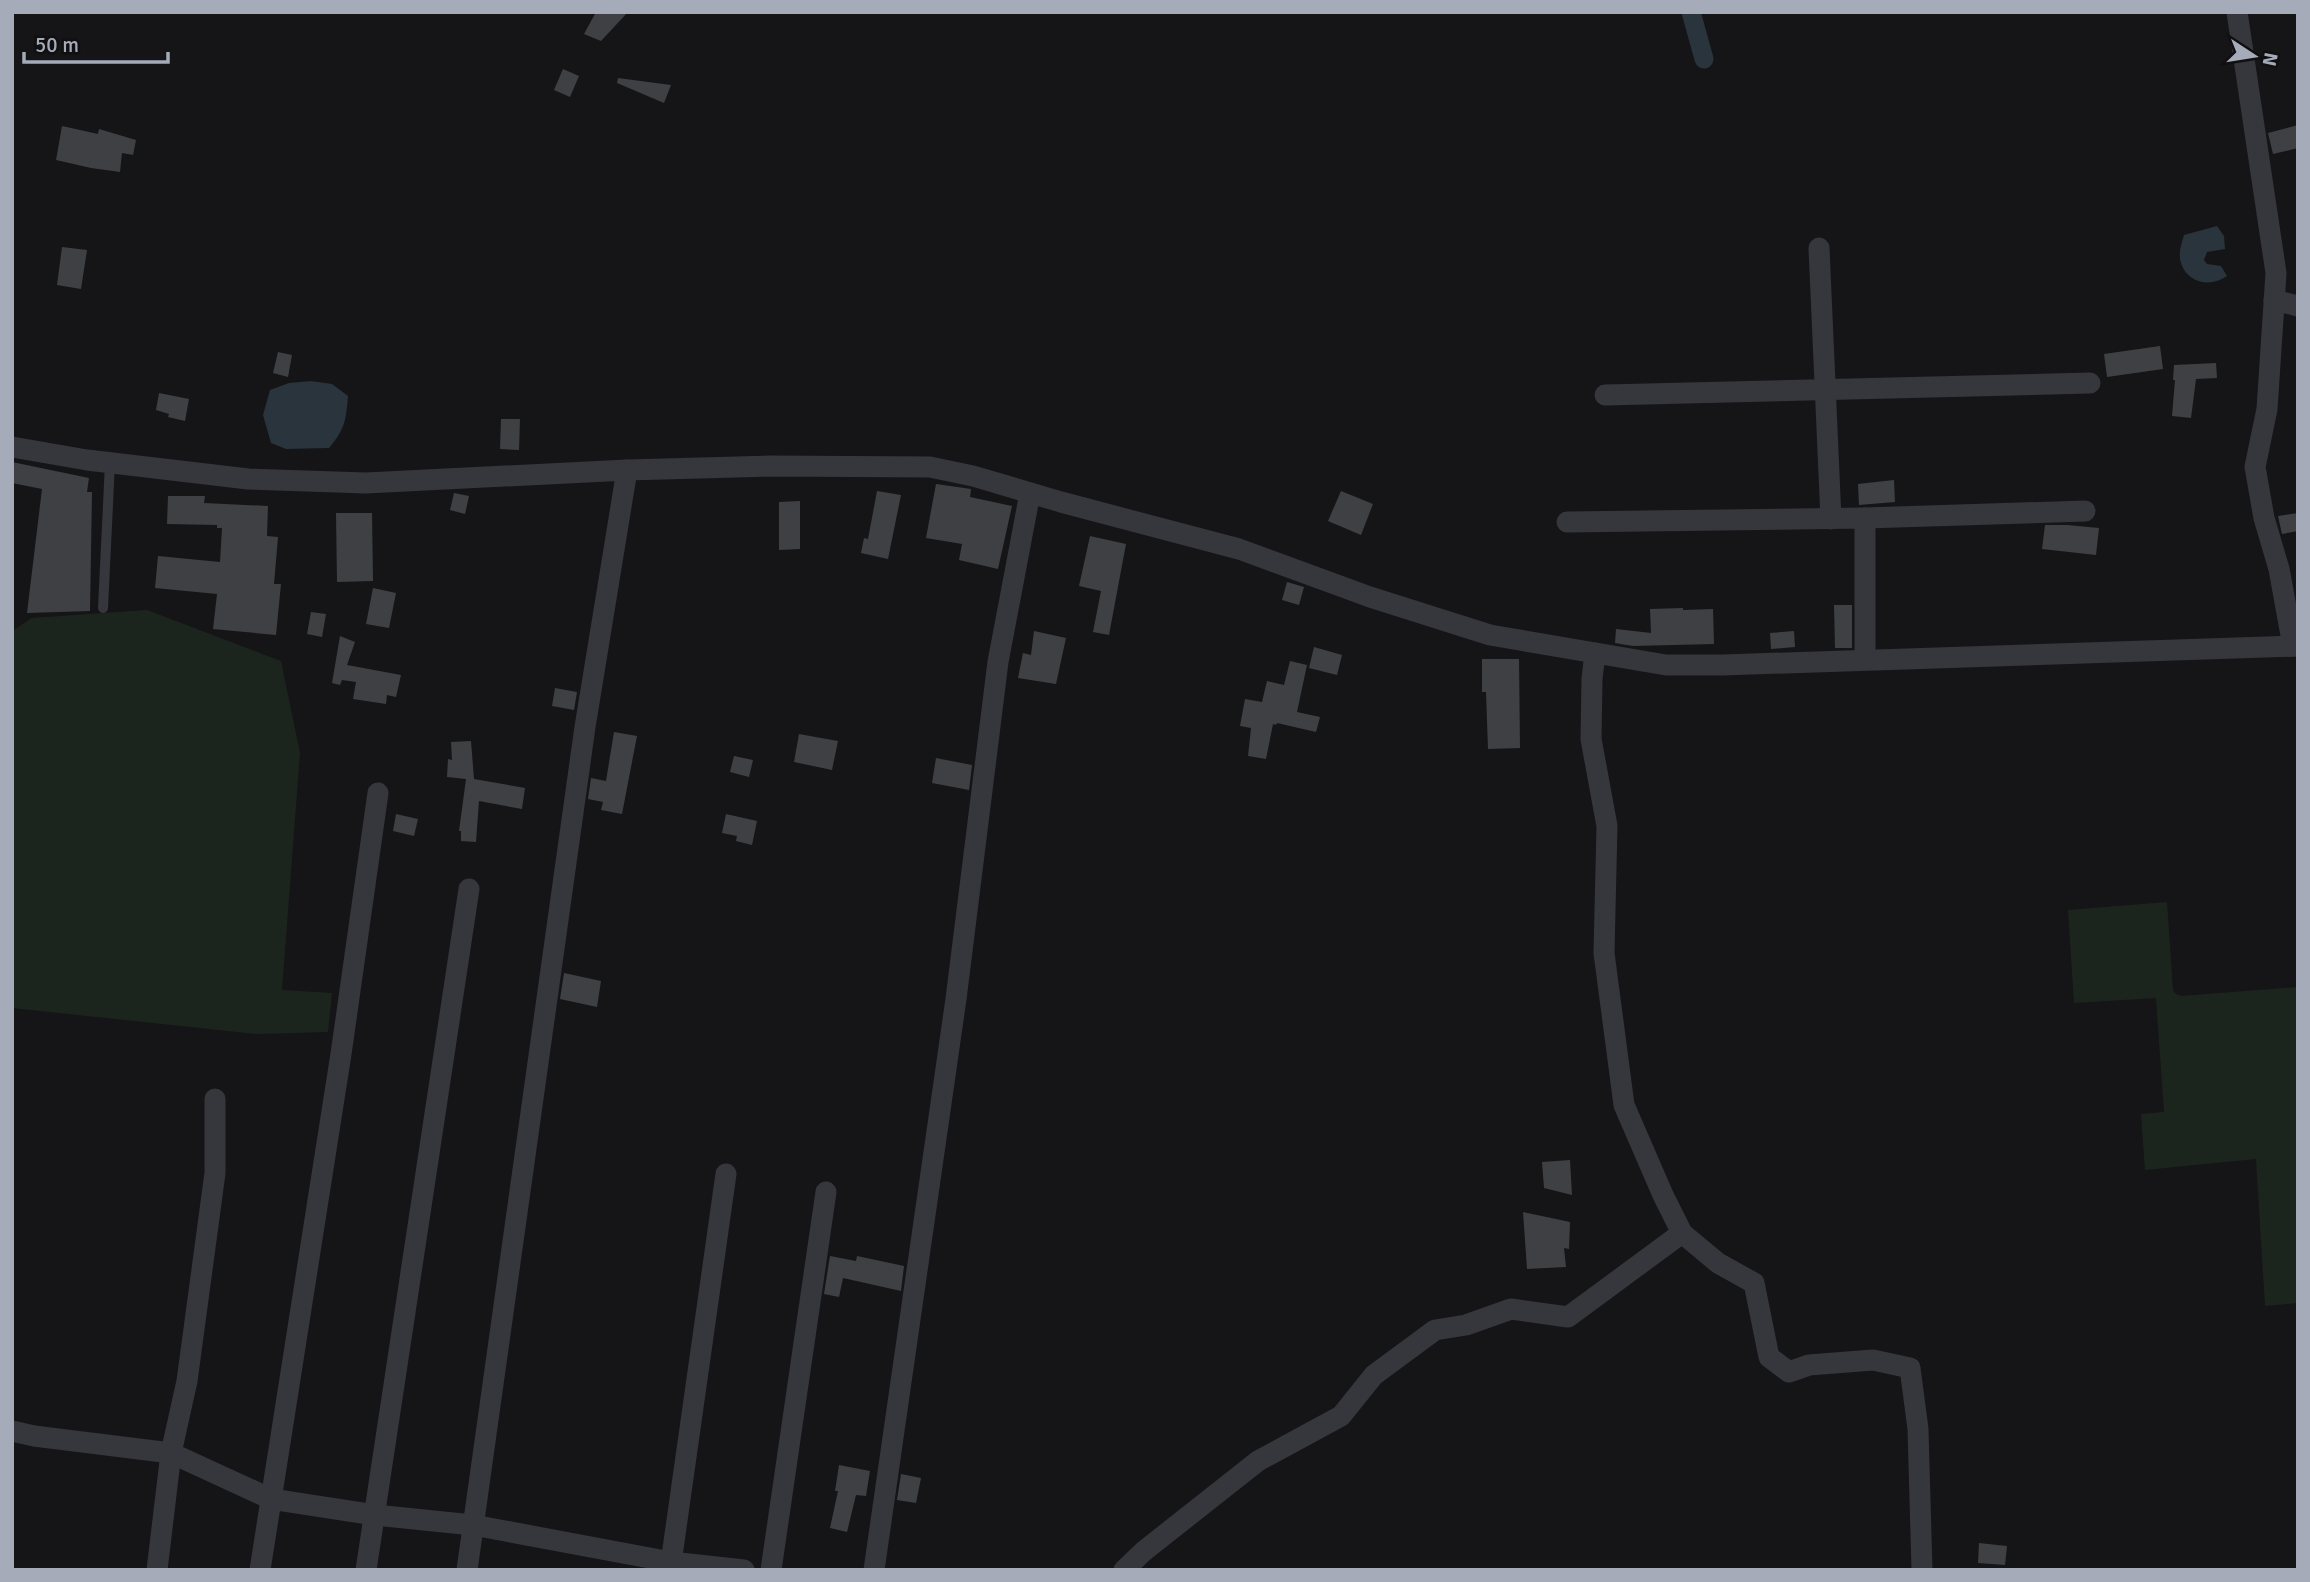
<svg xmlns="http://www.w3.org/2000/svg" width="2310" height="1582" font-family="Signika,sans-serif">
<rect width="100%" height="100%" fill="#151517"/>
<!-- green -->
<g fill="#1c251d">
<polygon points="147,610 281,661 300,753 282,990 332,993 328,1032 256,1034 12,1008 12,631 32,618"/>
<polygon points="2167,902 2173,990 2176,994 2181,996 2298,987 2298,1303 2265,1306 2256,1159 2145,1170 2141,1114 2164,1112 2156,998 2074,1003 2068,910"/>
</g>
<!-- water -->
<g fill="#2a343c">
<path d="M2217,226l7,10 1,13 -18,3 -3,8 3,4 14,2 6,10c-16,12 -40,7 -46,-13 -3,-10 0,-18 3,-28z"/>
<path d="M311,381l21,3 16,12c-2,24 -3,33 -19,52l-43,1 -15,-6 -8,-28 7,-25 19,-7z"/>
</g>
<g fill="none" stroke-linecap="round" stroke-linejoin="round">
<!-- canal -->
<polyline stroke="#2a343c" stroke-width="19" points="1691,12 1704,59"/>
</g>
<!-- building -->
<g fill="#3e4044">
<polygon points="596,12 628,12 601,41 584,34"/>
<polygon points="563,69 579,76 570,97 554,90"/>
<polygon points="618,78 671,85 664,103 617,83"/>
<polygon points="2298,125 2298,148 2273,154 2268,133"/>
<polygon points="62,126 98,134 99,129 136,140 133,155 122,153 120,172 91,168 56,160"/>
<polygon points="62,247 87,250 81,289 57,285"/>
<polygon points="2160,346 2163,369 2107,377 2104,354"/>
<polygon points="278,352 292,355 288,377 273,373"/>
<polygon points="2216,363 2217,378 2196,379 2191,418 2172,416 2175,380 2173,380 2174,365"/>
<polygon points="159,393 189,399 185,421 168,417 169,414 156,410"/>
<polygon points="501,419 520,419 519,450 500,449"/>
<polygon points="12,462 89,478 87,492 92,492 90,611 27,613 42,489 12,483"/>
<polygon points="1894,480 1895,502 1859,505 1858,484"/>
<polygon points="936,484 971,489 970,497 1012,506 998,569 959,560 962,544 926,538"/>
<polygon points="877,491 901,495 888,559 861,553 864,538 868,539"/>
<polygon points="1341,491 1373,504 1361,535 1328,521"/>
<polygon points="454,493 469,496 465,514 450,510"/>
<polygon points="168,496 205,496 204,503 268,506 267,536 278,537 274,584 281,584 276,635 213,629 217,594 155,588 158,556 220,562 222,528 217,528 217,525 167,524"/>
<polygon points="800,501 800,549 779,550 779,502"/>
<polygon points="336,513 372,513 373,581 337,582"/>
<polygon points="2298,513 2298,531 2282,534 2278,516"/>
<polygon points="2045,525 2067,525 2099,528 2096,555 2042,549"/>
<polygon points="1090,536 1126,544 1109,635 1093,632 1101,591 1079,586"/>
<polygon points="1287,582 1304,587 1299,605 1282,600"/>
<polygon points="373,588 396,593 389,628 366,624"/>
<polygon points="1834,605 1852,605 1852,648 1835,648"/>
<polygon points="1683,608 1683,610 1713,609 1714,644 1633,646 1615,643 1616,629 1651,633 1650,609"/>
<polygon points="311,612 326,614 322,637 307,634"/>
<polygon points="1034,631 1066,638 1056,684 1018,678 1023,653 1031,655"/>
<polygon points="1794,631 1795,647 1771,649 1770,633"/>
<polygon points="340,636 355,642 347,665 401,675 396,697 387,695 386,704 353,699 356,682 342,680 340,685 332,683"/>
<polygon points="1314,647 1342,655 1337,675 1309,668"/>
<polygon points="1482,659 1519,659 1520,748 1488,749 1486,692 1482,692"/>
<polygon points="1290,661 1307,665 1297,712 1320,717 1316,732 1277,723 1276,725 1273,724 1266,759 1248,756 1251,728 1240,726 1245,699 1262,702 1267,681 1284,685"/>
<polygon points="555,688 577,692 574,710 552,706"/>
<polygon points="614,732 637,736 622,814 601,810 603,802 588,799 591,778 606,781"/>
<polygon points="799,734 838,741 832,770 794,762"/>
<polygon points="471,741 474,779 525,788 522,809 479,801 476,842 461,841 461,831 459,831 466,779 447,777 448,759 452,760 451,742"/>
<polygon points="734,756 753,760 749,777 730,772"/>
<polygon points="936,758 972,765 969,790 932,783"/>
<polygon points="396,814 418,819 414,836 393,831"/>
<polygon points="726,814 757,821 752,845 736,841 737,836 722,833"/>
<polygon points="564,973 601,981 597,1007 560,999"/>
<polygon points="1570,1160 1572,1195 1544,1188 1542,1162"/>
<polygon points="1523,1212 1570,1222 1569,1249 1564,1248 1566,1267 1527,1269"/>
<polygon points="830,1256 856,1261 857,1256 904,1266 901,1291 843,1278 839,1297 824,1294"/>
<polygon points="839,1465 870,1471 866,1496 856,1495 847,1532 830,1528 838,1491 835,1491"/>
<polygon points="901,1474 921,1478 916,1503 897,1500"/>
<polygon points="1979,1543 2007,1546 2005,1565 1978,1563"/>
</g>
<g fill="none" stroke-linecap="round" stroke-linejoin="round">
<!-- service -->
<polyline stroke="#35373c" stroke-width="10" points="103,608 110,463"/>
<!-- minor -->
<g stroke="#35373c" stroke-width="21">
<polyline points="2237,12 2276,273 2267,409 2255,467 2264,518 2279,569 2293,646"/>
<polyline points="1819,248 1831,519"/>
<polyline points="2274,300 2298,306"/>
<polyline points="1605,395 2090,383"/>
<polyline points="12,447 87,460 248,479 366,483 627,470 772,466 930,467 973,476 1061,502 1239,549 1370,597 1490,635 1666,665 1723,665 2298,646"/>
<polyline points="1865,518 2085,511"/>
<polyline points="1567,522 1865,518 1865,659"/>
<polyline points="1595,653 1592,679 1591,739 1607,826 1604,953 1624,1105 1663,1195 1682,1233 1718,1263 1754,1283 1769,1357 1789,1372 1809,1365 1873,1360 1910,1368 1918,1429 1922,1570"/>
<polyline points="12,1431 34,1436 171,1453 271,1499 375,1515 473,1525 671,1562 744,1570"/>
<polyline points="157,1570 171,1453 187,1381 215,1173 215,1099"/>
<polyline points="260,1570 341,1054 378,793"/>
<polyline points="366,1570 469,889"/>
<polyline points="467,1570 585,727 627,470"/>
<polyline points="670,1570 726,1174"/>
<polyline points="771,1570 826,1192"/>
<polyline points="874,1570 956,999 998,662 1030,493"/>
<polyline points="1124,1570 1144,1551 1258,1461 1341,1416 1374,1375 1435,1330 1466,1325 1511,1309 1568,1317 1682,1233"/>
</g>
</g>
<!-- border -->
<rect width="2310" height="1582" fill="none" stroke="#a5abb8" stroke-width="28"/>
<!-- north arrow -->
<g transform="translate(2254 56) rotate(102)" stroke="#101012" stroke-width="5" paint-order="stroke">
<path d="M0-5L12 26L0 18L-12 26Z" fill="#a5abb8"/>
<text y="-10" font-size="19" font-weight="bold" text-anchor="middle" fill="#a5abb8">N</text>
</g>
<!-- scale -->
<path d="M24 52v10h144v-10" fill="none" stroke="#a5abb8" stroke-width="3.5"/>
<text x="35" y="52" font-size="21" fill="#a5abb8" stroke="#101012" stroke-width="5" paint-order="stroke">50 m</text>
</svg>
